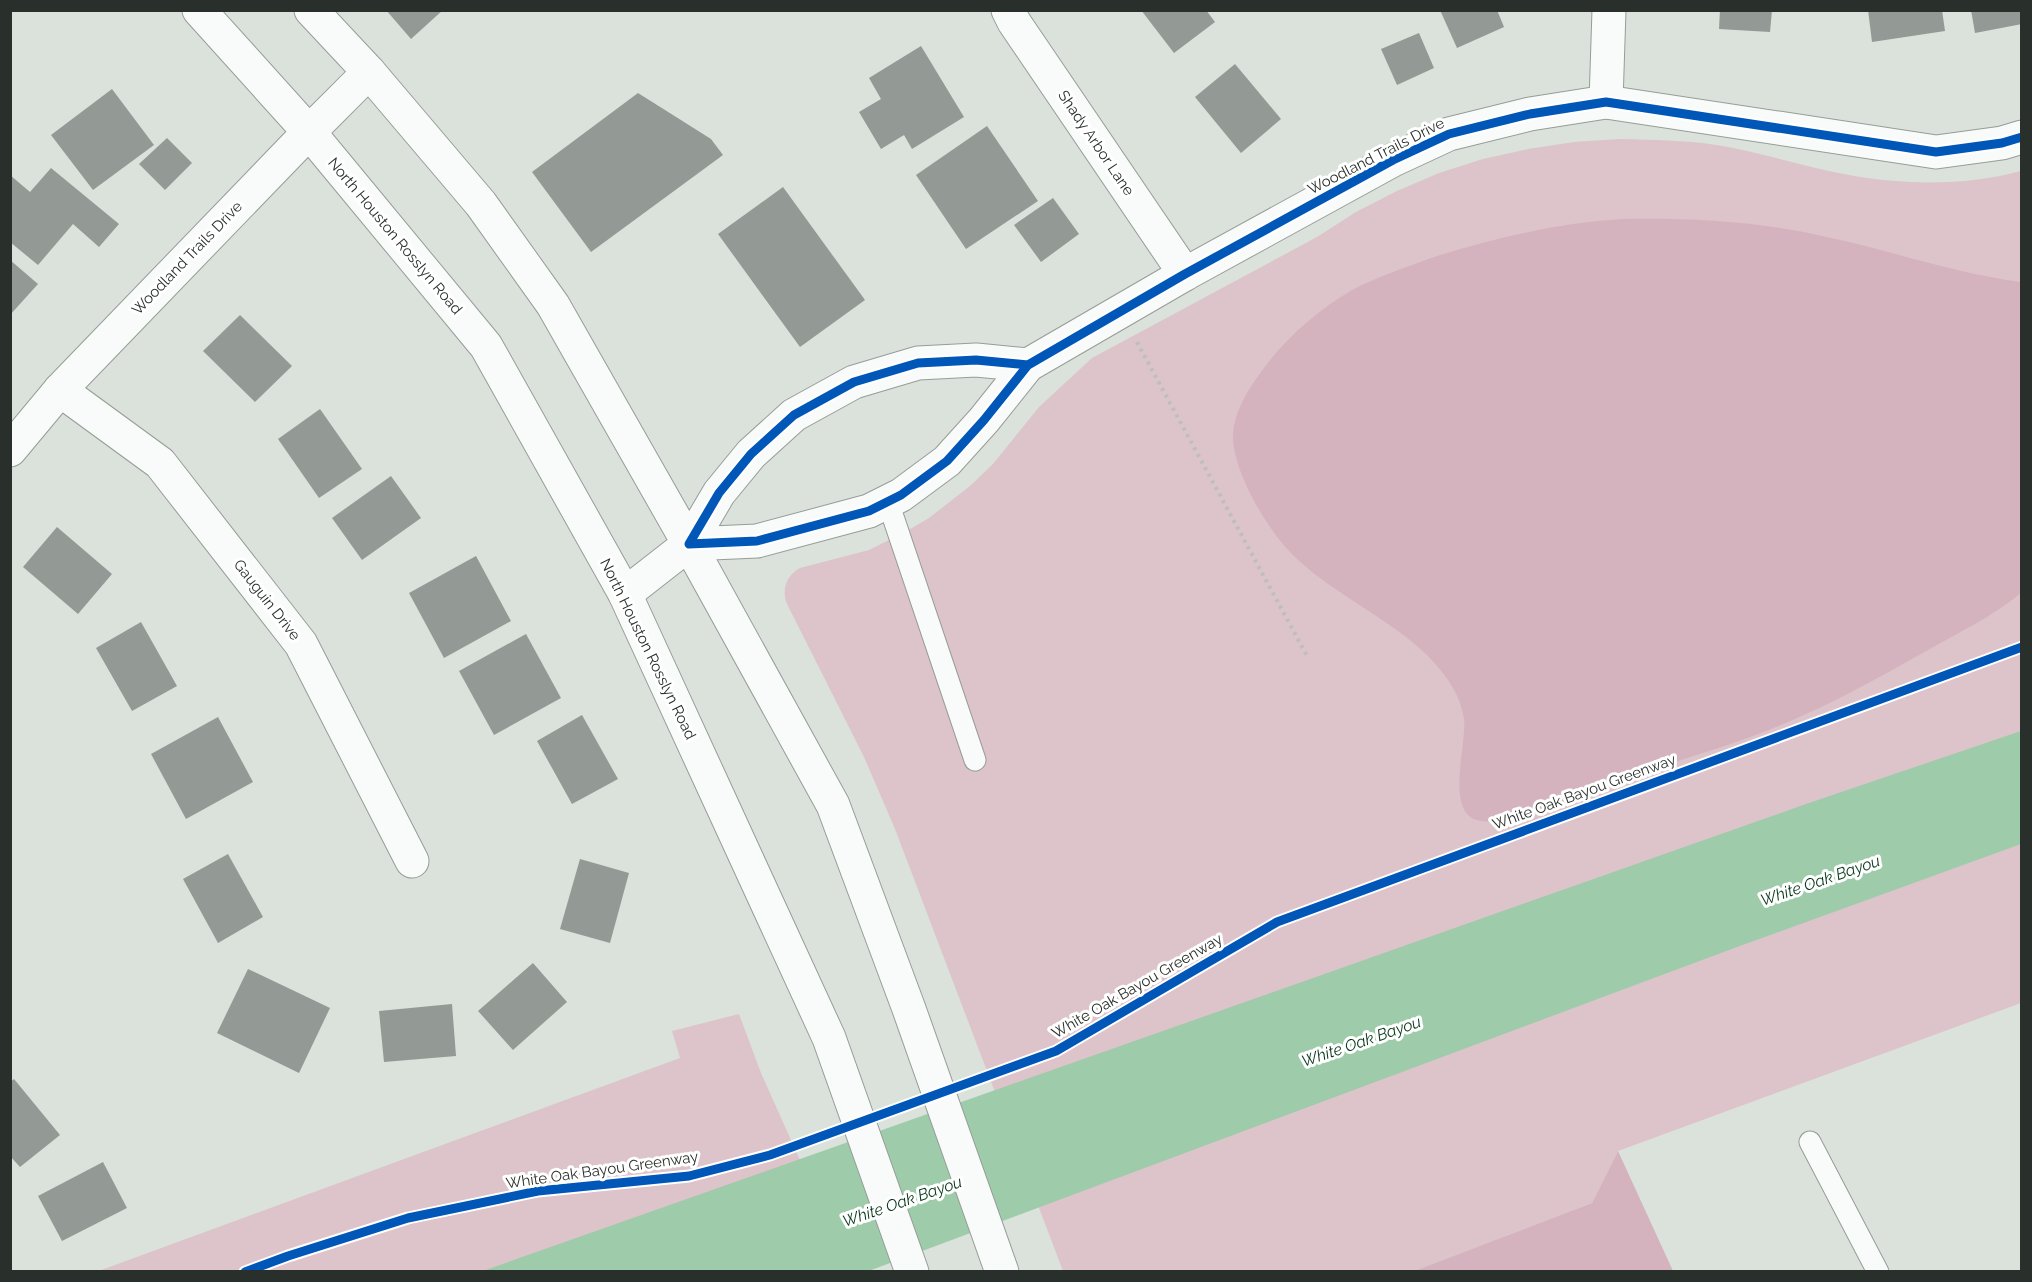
<svg xmlns="http://www.w3.org/2000/svg" width="2032" height="1282" font-family="Raleway,sans-serif">
<rect width="100%" height="100%" fill="#dae2db"/>
<!-- green -->
<g fill="#ddc3ca">
<path d="M1620,139c32,1 64,1 96,6 45,7 88,22 133,30 56,10 117,11 172,-4v832l-403,148 -26,52 -178,68h-351l-168,-442 -31,-72 -77,-153c-6,-15 0,-29 13,-36l69,-18 36,-18 24,-14 41,-32 23,-22 46,-57 53,-49 225,-121 39,-25 41,-21 42,-18 44,-14 45,-10 46,-7z"/>
<polygon points="739,1014 761,1073 833,1234 847,1272 96,1272 680,1058 672,1031"/>
</g>
<!-- forest -->
<g fill="#d5b3be">
<path d="M1623,219c64,-1 131,2 195,16 68,14 134,38 203,47v311c-28,23 -61,39 -93,57 -48,27 -96,54 -147,75 -53,22 -108,36 -162,56 -35,12 -107,49 -142,39 -32,-9 -10,-76 -13,-101 -2,-13 -7,-25 -14,-36 -40,-64 -134,-88 -177,-152 -17,-23 -39,-64 -40,-93 0,-26 16,-50 31,-70 22,-30 55,-59 88,-78 25,-13 52,-22 79,-32 63,-20 126,-35 192,-39z"/>
<polygon points="1618,1151 1673,1271 1414,1271 1592,1203"/>
</g>
<!-- water -->
<polygon fill="#9eccaa" points="2021,731 2021,844 1737,947 874,1269 865,1272 480,1272 1806,804"/>
<!-- building -->
<g fill="#939994">
<polygon points="386,10 443,10 411,39"/>
<polygon points="1141,10 1206,10 1215,22 1174,53"/>
<polygon points="1440,10 1497,10 1504,27 1457,48"/>
<polygon points="1720,10 1772,10 1770,32 1719,29"/>
<polygon points="1868,10 1942,10 1945,31 1872,42"/>
<polygon points="1971,10 2022,10 2022,24 1975,33"/>
<polygon points="1419,33 1434,68 1397,85 1381,49"/>
<polygon points="921,46 964,117 912,149 904,135 881,149 859,112 881,99 869,78"/>
<polygon points="1235,64 1281,119 1241,153 1195,97"/>
<polygon points="112,89 154,145 93,190 51,135"/>
<polygon points="638,93 711,139 723,155 591,252 532,172"/>
<polygon points="987,126 1038,201 966,249 916,175"/>
<polygon points="167,138 192,163 165,190 139,164"/>
<polygon points="51,168 119,224 99,247 73,224 38,265 10,242 10,175 30,192"/>
<polygon points="783,187 865,300 800,347 718,234"/>
<polygon points="1053,198 1079,234 1041,262 1014,225"/>
<polygon points="10,260 38,284 10,315"/>
<polygon points="240,315 292,366 255,402 203,351"/>
<polygon points="320,409 362,469 319,498 278,439"/>
<polygon points="391,476 421,518 362,560 332,518"/>
<polygon points="57,527 112,574 78,614 23,567"/>
<polygon points="476,556 511,621 444,658 409,593"/>
<polygon points="141,622 177,686 132,711 96,648"/>
<polygon points="526,634 561,698 494,735 459,671"/>
<polygon points="582,715 618,779 572,804 537,741"/>
<polygon points="218,717 253,782 186,819 151,754"/>
<polygon points="228,854 263,917 218,943 183,879"/>
<polygon points="580,859 629,873 610,943 560,929"/>
<polygon points="533,963 567,1002 513,1050 478,1011"/>
<polygon points="248,969 330,1008 299,1073 217,1033"/>
<polygon points="452,1004 456,1056 384,1062 379,1011"/>
<polygon points="14,1079 60,1135 20,1167 10,1156 10,1082"/>
<polygon points="103,1162 127,1208 62,1241 38,1196"/>
</g>
<g fill="none" stroke-linecap="round" stroke-linejoin="round">
<!-- lane casing -->
<g stroke="#969d97" stroke-width="23">
<g id="lane">
<polyline points="888,502 975,760"/>
<polyline points="1810,1142 1878,1272"/>
</g>
</g>
<!-- street casing -->
<g stroke="#969d97" stroke-width="35">
<g id="street">
<polyline points="1008,10 1014,22 1185,274"/>
<polyline points="1606,102 1609,10"/>
<polyline points="1028,365 976,360 918,363 854,382 794,415 751,454 719,493 689,544 757,541 869,511 901,495 947,461 984,420 1028,365 1185,274 1393,160 1449,134 1530,114 1606,102 1936,152 2002,143 2022,137"/>
<polyline points="60,390 160,463 301,644 412,861"/>
<polyline points="10,450 60,390 309,132 369,72"/>
<polyline points="625,594 689,544"/>
</g>
</g>
<!-- primary casing -->
<g stroke="#969d97" stroke-width="35">
<g id="primary">
<polyline points="199,10 309,132 486,346 625,594 829,1038 912,1272"/>
<polyline points="311,10 369,72 481,204 553,305 689,544 833,805 909,1009 1002,1272"/>
</g>
</g>
<!-- path -->
<polyline stroke="#bcbfbd" stroke-width="4" stroke-dasharray="3 4.5" stroke-linecap="butt" points="1137,342 1307,656"/>
<!-- lane -->
<use href="#lane" stroke="#f9fbfa" stroke-width="21"/>
<!-- street -->
<use href="#street" stroke="#f9fbfa" stroke-width="33"/>
<!-- primary -->
<use href="#primary" stroke="#f9fbfa" stroke-width="33"/>
<!-- cycleway casing -->
<g stroke="#fff" stroke-width="13">
<g id="cycleway">
<polyline points="1028,365 976,360 918,363 854,382 794,415 751,454 719,493 689,544 757,541 869,511 901,495 947,461 984,420 1028,365 1185,274 1393,160 1449,134 1530,114 1606,102 1936,152 2002,143 2022,137"/>
<polyline points="245,1272 288,1256 408,1218 538,1191 689,1176 770,1155 1056,1051 1277,922 2022,647"/>
</g>
</g>
<!-- cycleway -->
<use href="#cycleway" stroke="#0057b8" stroke-width="9"/>
</g>
<g text-anchor="middle" stroke-width="6" stroke-linejoin="round" paint-order="stroke">
<!-- street labels -->
<g font-size="15" fill="#292f2a" stroke="#fff">
<text transform="translate(1096 143) rotate(56)" y="5">Shady Arbor Lane</text>
<text transform="translate(1376 156) rotate(-27)" y="5">Woodland Trails Drive</text>
<text transform="translate(395 236) rotate(50)" y="5">North Houston Rosslyn Road</text>
<text transform="translate(187 258) rotate(-46)" y="5">Woodland Trails Drive</text>
<text transform="translate(267 600) rotate(52)" y="5">Gauguin Drive</text>
<text transform="translate(648 649) rotate(64)" y="5">North Houston Rosslyn Road</text>
<text transform="translate(1584 792) rotate(-20)" y="5">White Oak Bayou Greenway</text>
<text transform="translate(1137 986) rotate(-30)" y="5">White Oak Bayou Greenway</text>
<text transform="translate(602 1170) rotate(-8)" y="5">White Oak Bayou Greenway</text>
</g>
<!-- water labels -->
<g font-size="16" font-style="italic" fill="#08381b" stroke="#fff">
<text transform="translate(1820 880) rotate(-19)" y="6">White Oak Bayou</text>
<text transform="translate(1361 1041) rotate(-19)" y="6">White Oak Bayou</text>
<text transform="translate(902 1201) rotate(-19)" y="6">White Oak Bayou</text>
</g>
</g>
<!-- border -->
<rect width="2032" height="1282" fill="none" stroke="#292f2a" stroke-width="24"/>
</svg>
